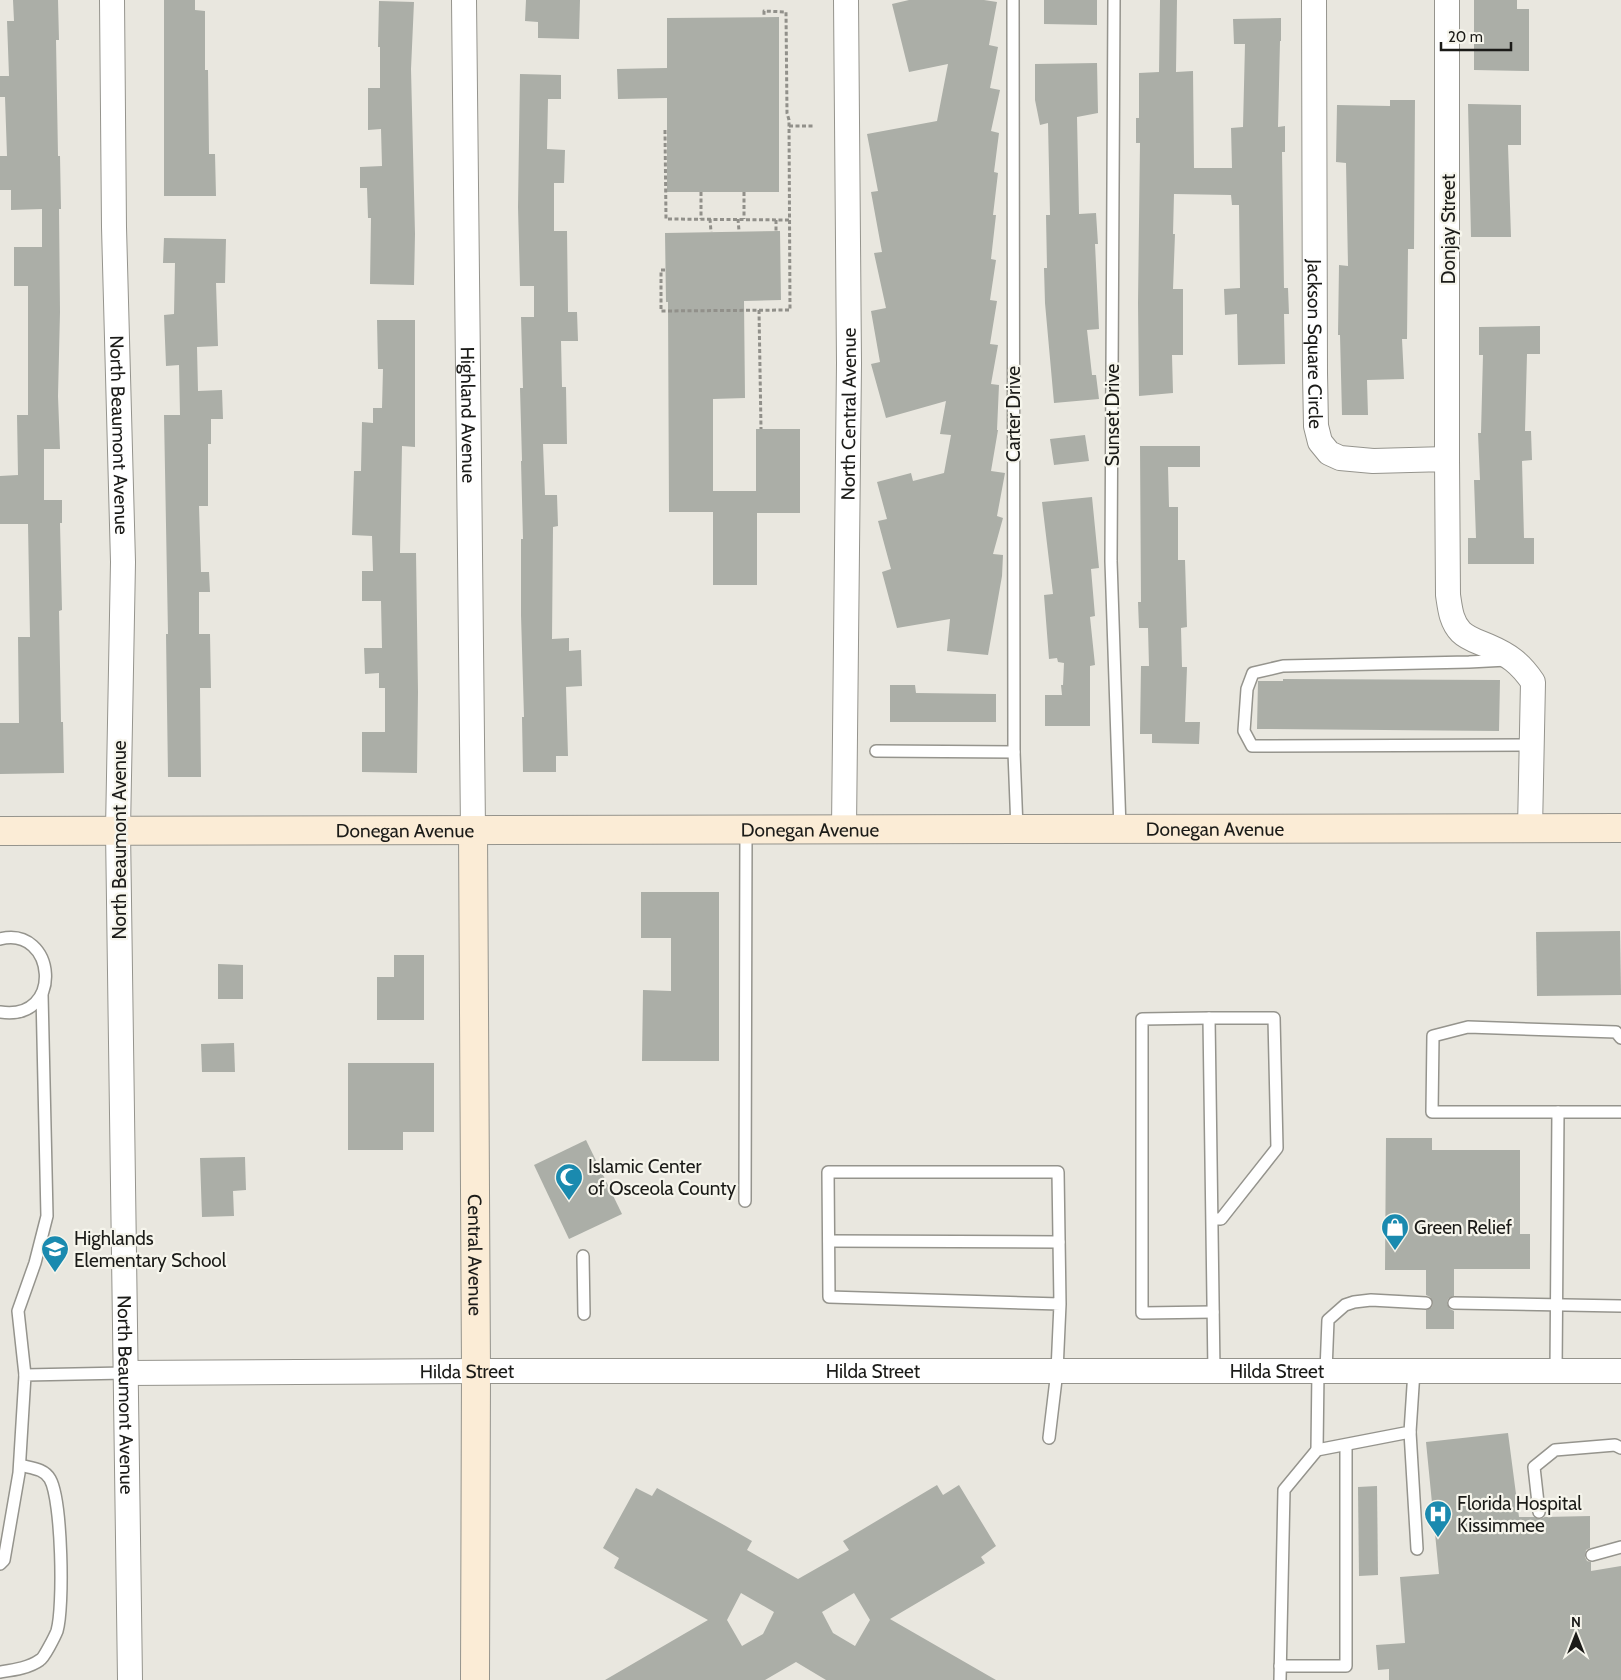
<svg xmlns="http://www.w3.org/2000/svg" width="1621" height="1680" font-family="Cabin,sans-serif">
<rect width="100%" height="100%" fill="#e9e7df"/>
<!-- building -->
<g fill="#abaea7" fill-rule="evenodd">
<polygon points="13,0 58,0 59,40 56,40 58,156 60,156 61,209 59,209 60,312 58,396 60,449 44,449 44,500 62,500 62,523 60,523 62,610 59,611 61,722 63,722 64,773 0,774 0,723 19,723 18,637 30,637 28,524 0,524 0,476 18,475 17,415 28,415 28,286 14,286 14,247 42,247 42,209 11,210 11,190 0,190 0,156 7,156 5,97 0,97 0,76 9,76 7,21 14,21"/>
<polygon points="164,0 195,0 195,10 205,11 205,70 208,70 209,154 215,154 216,196 164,196"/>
<polygon points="526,0 580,0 579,39 538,38 538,22 525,21"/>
<polygon points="909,0 984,0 997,2 989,45 998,47 990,88 1000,90 991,131 999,133 994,172 998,173 993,215 996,215 991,259 996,260 990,300 997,301 990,344 998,345 991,384 999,385 997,430 998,430 991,471 1005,473 997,516 1003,518 993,554 1003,555 1002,576 988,655 947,651 950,619 897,628 882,572 891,569 878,521 887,519 877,482 911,473 913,481 944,473 951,435 940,434 946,401 886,418 871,364 880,362 871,311 886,308 874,253 882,252 871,192 878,191 867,134 937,121 948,64 909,72 892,4"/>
<polygon points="1044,0 1097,0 1097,25 1044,24"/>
<polygon points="1160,0 1177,0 1176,72 1193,71 1194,168 1232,168 1231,128 1243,127 1245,44 1234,44 1233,19 1281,18 1281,41 1280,41 1278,127 1285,126 1285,152 1282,152 1284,288 1288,288 1289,314 1284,314 1285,364 1238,365 1237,314 1225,315 1224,289 1240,288 1239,205 1232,205 1231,195 1174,194 1173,234 1175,234 1173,289 1183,289 1183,355 1172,355 1173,393 1139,396 1138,303 1140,143 1136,143 1136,118 1139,118 1139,73 1159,72"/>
<polygon points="1474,0 1517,0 1517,9 1529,9 1529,71 1474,70"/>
<polygon points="379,1 414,2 411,69 415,234 414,285 370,284 371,218 368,218 367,188 360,188 360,167 382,166 381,129 368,130 368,88 380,88 380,47 378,47"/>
<polygon points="779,17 779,192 667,192 667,98 618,99 617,69 667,68 667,18"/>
<polygon points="1097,63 1098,113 1077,117 1079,214 1096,213 1098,244 1095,244 1099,329 1087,330 1092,375 1096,375 1099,399 1054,403 1045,303 1044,268 1047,268 1046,215 1050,215 1048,123 1040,125 1035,100 1035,64"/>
<polygon points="520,74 561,75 561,99 548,99 547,149 565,150 564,183 554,183 554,231 567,231 568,312 577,312 578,341 561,341 562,387 566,387 567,444 543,444 545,495 557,495 558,526 553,527 552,639 569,638 569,651 581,650 582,686 566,687 568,756 556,756 556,772 523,772 522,717 524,717 521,615 521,539 523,539 521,461 522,461 520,388 523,388 521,317 534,317 534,286 520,286 518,207"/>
<polygon points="1390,100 1415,100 1414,249 1408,249 1407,339 1402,339 1404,379 1367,380 1368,415 1342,415 1340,335 1338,335 1339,265 1348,266 1346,163 1336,162 1337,105 1390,106"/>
<polygon points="1468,104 1521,105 1521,145 1508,145 1511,237 1471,237"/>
<polygon points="780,231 781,300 744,301 745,398 713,399 713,491 756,491 756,429 800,429 800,513 757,513 757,585 713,585 713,512 669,512 668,302 666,302 665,233"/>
<polygon points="164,238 226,239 225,283 216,283 218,346 197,347 198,391 222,390 223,419 211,419 211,444 208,444 208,506 199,506 201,572 209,572 210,592 199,592 199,634 210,634 211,688 200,688 201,777 168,777 166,634 168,634 164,415 180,415 179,365 166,366 164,315 174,314 175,263 163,263"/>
<polygon points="377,320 415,320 415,447 402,446 400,553 416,553 418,692 417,773 362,772 362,732 385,732 385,688 379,688 379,673 365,674 364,648 382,648 381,601 362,601 362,571 373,571 372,536 352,535 354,471 361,471 362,422 373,423 373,408 382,408 383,369 378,369"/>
<polygon points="1540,326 1540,354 1527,354 1525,431 1531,431 1532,460 1522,461 1524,538 1534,538 1534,564 1468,564 1468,538 1476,538 1474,480 1480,480 1478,433 1481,433 1483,355 1479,355 1479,327"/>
<polygon points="1085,435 1089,461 1054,465 1050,439"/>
<polygon points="1140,446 1200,446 1200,467 1168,467 1169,507 1178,507 1178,560 1185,560 1187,627 1181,628 1182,667 1187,667 1185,722 1200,722 1199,744 1152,743 1152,734 1140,734 1141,666 1149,666 1148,628 1139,628 1138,602 1141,602"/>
<polygon points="1092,497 1099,568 1091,569 1095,616 1090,617 1095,665 1090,666 1090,726 1045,726 1045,695 1062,695 1061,685 1063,685 1064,663 1058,662 1057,658 1049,659 1044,595 1053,594 1042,502"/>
<polygon points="1283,679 1500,680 1499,731 1257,729 1258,681 1283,681"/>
<polygon points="890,685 915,685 916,693 996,694 996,722 890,722"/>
<polygon points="641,892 719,892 719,1061 642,1061 643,990 671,991 671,938 641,938"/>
<polygon points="1620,931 1621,995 1537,996 1536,932"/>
<polygon points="394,955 424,955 424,1020 377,1020 377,977 394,977"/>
<polygon points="218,964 243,965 243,999 218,999"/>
<polygon points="234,1043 235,1072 202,1072 201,1044"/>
<polygon points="348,1063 434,1063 434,1132 403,1132 403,1150 348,1150"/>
<polygon points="1386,1138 1432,1138 1432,1150 1520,1150 1520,1234 1530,1234 1530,1269 1454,1269 1454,1296 1448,1299 1447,1303 1450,1309 1454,1311 1454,1329 1426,1329 1426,1310 1432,1307 1433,1303 1430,1297 1426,1295 1426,1270 1385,1270"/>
<polygon points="586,1140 622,1214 569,1239 534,1165"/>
<polygon points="245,1157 246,1190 233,1191 234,1216 202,1217 200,1158"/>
<polygon points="1508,1433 1519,1517 1534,1517 1539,1519 1545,1517 1590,1516 1590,1548 1586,1550 1585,1557 1587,1561 1591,1562 1591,1571 1621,1566 1621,1680 1389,1680 1389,1669 1378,1670 1376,1645 1405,1643 1400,1577 1439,1574 1426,1442"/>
<path d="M937,1485l6,10 16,-10 37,61 -15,11 4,6 -95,56 106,61h-170l-30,-18 -31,18h-160l103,-60 -94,-52 5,-10 -16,-10 33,-60 16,8 5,-8 67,37 28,16 -5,9 51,29 51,-29 -6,-9zM741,1593l33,19 -11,22 -21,12 -15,-26zM854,1593l16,27 -15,26 -22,-13 -11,-21z"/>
<polygon points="1377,1486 1378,1575 1359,1576 1358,1487"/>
</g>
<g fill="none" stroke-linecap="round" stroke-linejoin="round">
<!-- lane casing -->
<g stroke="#95948d" stroke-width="14">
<g id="lane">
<polyline points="1013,0 1014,752 1017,829"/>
<polyline points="1114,0 1111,561 1120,829"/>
<polyline points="1507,660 1469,662 1283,666 1253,673 1247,689 1244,731 1252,746 1531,745"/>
<polyline points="876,751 1014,752"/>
<path d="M0,939c56,-14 65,83 0,73"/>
<polyline points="1209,1018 1142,1019 1142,1313 1213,1312"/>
<polyline points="1621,1038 1616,1032 1468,1027 1433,1036 1432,1112 1621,1112"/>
<polyline points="745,1201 746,829"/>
<polyline points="1212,1219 1221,1219 1277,1148 1274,1018 1209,1018 1214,1371"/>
<polyline points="829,1241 1059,1242"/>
<polyline points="583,1256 584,1314"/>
<polyline points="1454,1303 1621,1306"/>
<polyline points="1326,1371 1328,1320 1345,1305 1354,1302 1371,1300 1426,1303"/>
<polyline points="1556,1371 1558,1112"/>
<polyline points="25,1375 18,1311 35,1263 47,1216 42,994"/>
<polyline points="1410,1432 1417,1549"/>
<polyline points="1049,1438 1057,1371 1060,1304 829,1297 828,1172 1058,1172 1060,1304"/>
<polyline points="1317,1450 1318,1371"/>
<polyline points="1539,1512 1534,1467 1555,1450 1615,1445 1621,1448"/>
<polyline points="1592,1555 1621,1547"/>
<polyline points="0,1564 4,1560 19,1473 25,1375 125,1373"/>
<polyline points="1280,1666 1346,1666 1346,1445"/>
<path d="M0,1672c13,-2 29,-4 40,-12 4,-2 15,-24 17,-29 7,-24 5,-131 -7,-152 -6,-11 -20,-11 -30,-14"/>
<polyline points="1280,1680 1284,1490 1317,1450 1410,1432 1414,1371"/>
</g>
</g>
<!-- street casing -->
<g stroke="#95948d" stroke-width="26">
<g id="street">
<path id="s1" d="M112,0l2,227 9,335 -5,268 12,850"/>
<path id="s2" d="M464,0l9,830"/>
<path id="s3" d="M1314,0l1,373 1,53 4,16 9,11 11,5 33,3 74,-2 1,136c2,13 3,27 13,37 7,7 18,10 27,14 21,9 32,17 45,36l-3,147"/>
<polyline points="1447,459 1447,0"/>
<path id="s4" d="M844,829l5,-466 -3,-363"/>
<path id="s5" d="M125,1373l351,-2h1145"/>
</g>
</g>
<!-- secondary casing -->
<g stroke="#95948d" stroke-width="30">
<g id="secondary">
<path id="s6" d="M473,830l3,541 -1,309"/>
<path id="s7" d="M0,831l1621,-3"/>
</g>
</g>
<!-- path -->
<g stroke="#91908a" stroke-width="3" stroke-dasharray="4 2.5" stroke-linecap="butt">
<polyline points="789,126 814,126"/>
<polyline points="665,130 666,219 790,220"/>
<polyline points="701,192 701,219"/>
<polyline points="744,192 744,219"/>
<polyline points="710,219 711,232"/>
<polyline points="738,219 739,231"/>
<polyline points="776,220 776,231"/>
<polyline points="665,270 661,270 661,311 790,310 789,120 787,113 786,12 764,11 764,17"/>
<polyline points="759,310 761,429"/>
</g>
<!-- lane -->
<use href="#lane" stroke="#fff" stroke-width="11"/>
<!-- street -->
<use href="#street" stroke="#fff" stroke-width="24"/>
<!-- secondary -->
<use href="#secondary" stroke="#fbecd6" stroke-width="28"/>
</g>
<!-- icons -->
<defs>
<g id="mosque-pin" transform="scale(1.4375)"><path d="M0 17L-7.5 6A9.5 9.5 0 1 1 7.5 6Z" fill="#1a8aaf" stroke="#f6f5ec"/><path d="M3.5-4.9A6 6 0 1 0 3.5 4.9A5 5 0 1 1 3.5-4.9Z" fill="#fff"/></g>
<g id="shop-pin" transform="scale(1.4375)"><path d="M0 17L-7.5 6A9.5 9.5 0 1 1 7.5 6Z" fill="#1a8aaf" stroke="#f6f5ec"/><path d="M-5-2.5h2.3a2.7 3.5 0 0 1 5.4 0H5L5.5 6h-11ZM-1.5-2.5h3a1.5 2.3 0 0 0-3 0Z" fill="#fff"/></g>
<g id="school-pin" transform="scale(1.4375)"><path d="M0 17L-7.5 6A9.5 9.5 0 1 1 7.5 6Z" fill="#1a8aaf" stroke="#f6f5ec"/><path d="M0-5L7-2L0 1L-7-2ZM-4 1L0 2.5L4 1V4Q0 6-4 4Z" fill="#fff"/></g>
<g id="hospital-pin" transform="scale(1.4375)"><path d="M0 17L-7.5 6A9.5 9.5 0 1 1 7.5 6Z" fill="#1a8aaf" stroke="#f6f5ec"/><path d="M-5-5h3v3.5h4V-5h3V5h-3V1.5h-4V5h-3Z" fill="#fff"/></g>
</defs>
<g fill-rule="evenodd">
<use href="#mosque-pin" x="569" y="1177"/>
<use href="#shop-pin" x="1395" y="1227"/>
<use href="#school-pin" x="55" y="1249"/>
<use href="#hospital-pin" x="1438" y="1514"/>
</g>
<g text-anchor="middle" stroke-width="4.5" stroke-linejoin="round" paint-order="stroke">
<!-- street labels -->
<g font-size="19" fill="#1b1b18" stroke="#f6f5ec">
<text transform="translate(1448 229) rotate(-90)" y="7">Donjay Street</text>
<text dy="7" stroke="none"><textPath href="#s3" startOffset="344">Jackson Square Circle</textPath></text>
<text dy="7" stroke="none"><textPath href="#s4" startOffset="415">North Central Avenue</textPath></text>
<text transform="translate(1013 414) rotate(-90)" y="7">Carter Drive</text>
<text dy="7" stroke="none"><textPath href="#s2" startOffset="415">Highland Avenue</textPath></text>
<text transform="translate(1112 415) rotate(-90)" y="7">Sunset Drive</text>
<text dy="7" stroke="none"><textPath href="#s1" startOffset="435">North Beaumont Avenue</textPath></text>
<text dy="7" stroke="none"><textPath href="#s7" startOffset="810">Donegan Avenue</textPath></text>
<text dy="7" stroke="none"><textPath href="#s7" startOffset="1215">Donegan Avenue</textPath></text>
<text dy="7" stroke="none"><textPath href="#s7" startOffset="405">Donegan Avenue</textPath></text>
<text transform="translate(119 840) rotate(-90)" y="7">North Beaumont Avenue</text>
<text dy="7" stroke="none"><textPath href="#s6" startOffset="425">Central Avenue</textPath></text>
<text dy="7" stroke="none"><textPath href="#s5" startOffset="342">Hilda Street</textPath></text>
<text dy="7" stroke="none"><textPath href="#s5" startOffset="748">Hilda Street</textPath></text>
<text dy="7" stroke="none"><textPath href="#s5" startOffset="1152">Hilda Street</textPath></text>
<text dy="7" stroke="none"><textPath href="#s1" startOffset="1395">North Beaumont Avenue</textPath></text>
</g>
<!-- poi labels -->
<g font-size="19" fill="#1b1b18" stroke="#f6f5ec" text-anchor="start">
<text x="588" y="1173">Islamic Center<tspan x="588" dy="22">of Osceola County</tspan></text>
<text x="1414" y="1234">Green Relief</text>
<text x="74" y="1245">Highlands<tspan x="74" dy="22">Elementary School</tspan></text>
<text x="1457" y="1510">Florida Hospital<tspan x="1457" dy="22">Kissimmee</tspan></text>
</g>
</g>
<!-- north arrow -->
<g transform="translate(1576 1635)" stroke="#f6f5ec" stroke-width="4" paint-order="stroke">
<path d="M0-4L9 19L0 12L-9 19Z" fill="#1b1b18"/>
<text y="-8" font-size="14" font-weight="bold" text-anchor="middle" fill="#1b1b18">N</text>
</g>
<!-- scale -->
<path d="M1441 42v8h70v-8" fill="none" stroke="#1b1b18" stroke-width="2.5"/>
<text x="1448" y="42" font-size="15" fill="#1b1b18" stroke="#f6f5ec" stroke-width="4" paint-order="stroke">20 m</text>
</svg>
